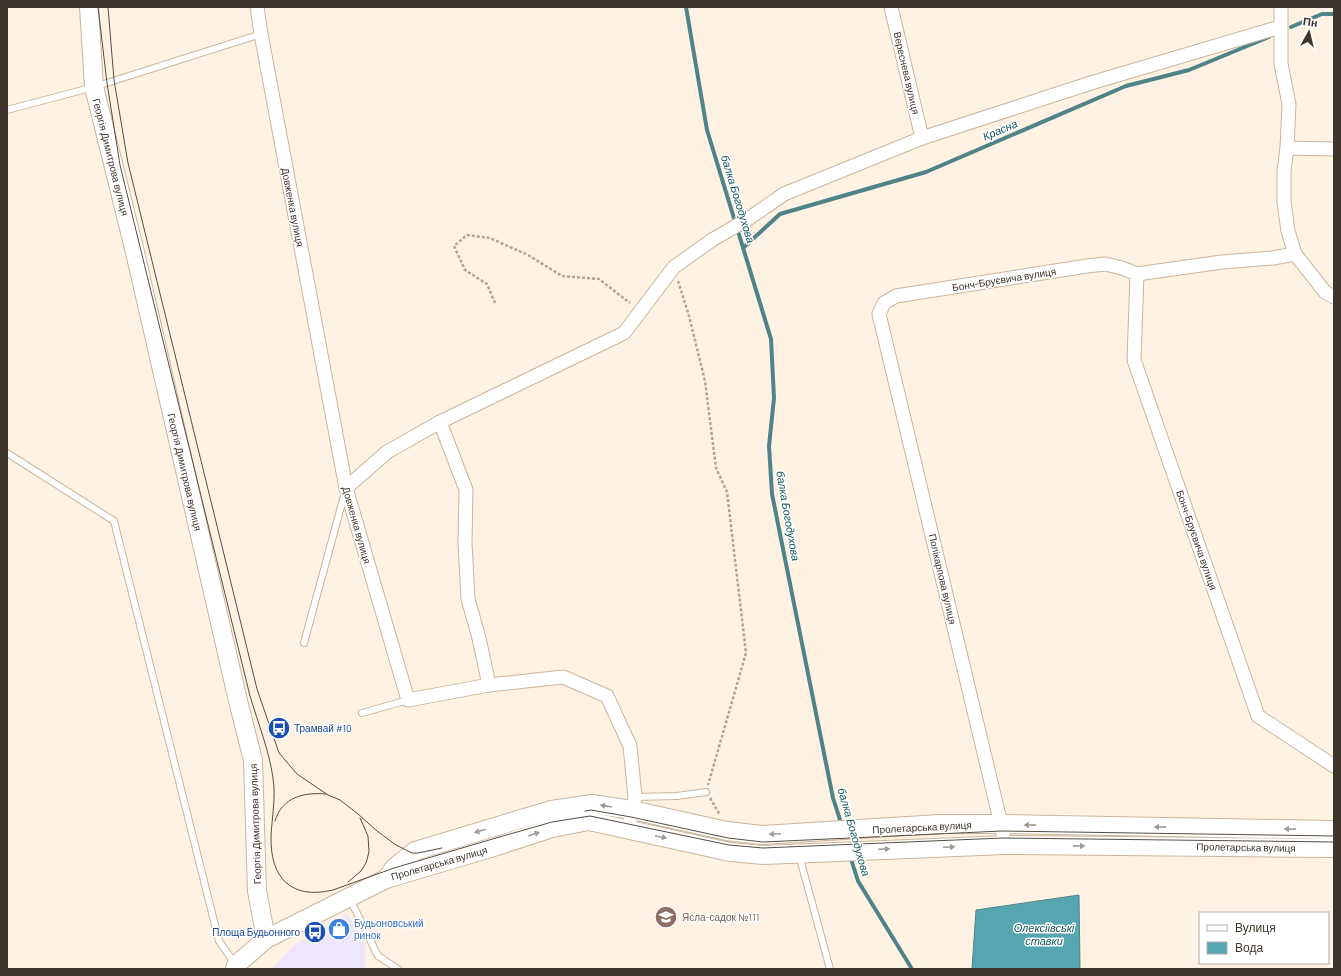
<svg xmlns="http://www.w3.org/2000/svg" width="1341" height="976" font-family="Barlow,sans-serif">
<rect width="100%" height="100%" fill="#fff2e2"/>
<!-- commercial -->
<polygon fill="#eee6fc" points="347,914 365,943 365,969 272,969 294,945"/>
<!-- water -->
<polygon fill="#56a6b1" stroke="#4e8489" points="1079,895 1080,969 972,969 976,910"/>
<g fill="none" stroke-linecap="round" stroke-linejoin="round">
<!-- stream -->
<g stroke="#4e8489" stroke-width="4">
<polyline points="686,7 707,130 771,339 774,398 769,446 772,494 833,798 842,826"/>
<polyline points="1291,27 1322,14 1334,14"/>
<polyline points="743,248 780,214 926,172 1126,86 1189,70 1269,37"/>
<polyline points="850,856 858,881 912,969"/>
</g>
<!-- lane casing -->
<g stroke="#c9b59c" stroke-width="8">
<g id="lane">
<polyline points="7,110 94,87 261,34"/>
<polyline points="7,453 114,521 219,941 235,964"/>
<polyline points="304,643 345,492"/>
<polyline points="362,713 408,700"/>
<polyline points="635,797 677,796 706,792"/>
<polyline points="799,855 830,969"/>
<polyline points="350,899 378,956 398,969"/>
</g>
</g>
<!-- street casing -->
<g stroke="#c9b59c" stroke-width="15">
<g id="street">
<polyline points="257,7 261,34 346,488 408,700 489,685 563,677 607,696 630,746 635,797 628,830"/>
<polyline points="891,7 922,138"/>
<polyline points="1281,7 1281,64 1289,104 1287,148 1284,171 1284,202 1288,231 1295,254 1325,292 1334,297"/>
<polyline points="1287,148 1334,149"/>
<polyline points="1137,274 1134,360 1258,716 1334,766"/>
<polyline points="440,422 466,490 465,543 468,599 479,638 489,685"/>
<polyline points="346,488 387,452 440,422 624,333 674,267 712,240 748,219 784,194 922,138 1094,82 1280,27"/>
<polyline points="1005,845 1001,824 879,314 884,303 896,296 1087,266 1105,264 1122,268 1137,274 1222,262 1273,258 1295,254"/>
</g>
</g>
<!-- secondary casing -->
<g stroke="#c9b59c" stroke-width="20">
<g id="secondary">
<polyline points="89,7 94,87 134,248 238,701 253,760 257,891 266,939"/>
<polyline points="387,878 394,868 415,851 551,810 592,804 632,810 727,831 762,835 940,824 1001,824 1334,830"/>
<polyline points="235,969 236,965 266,939 386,879 497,846 552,828 589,821 730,852 764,855 1005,845 1334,848"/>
</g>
</g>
<!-- path -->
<g stroke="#afa496" stroke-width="2.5" stroke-dasharray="3 2" stroke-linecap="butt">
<polyline points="678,281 689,316 705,381 716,468 727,492 746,653 708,785"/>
<polyline points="495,303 487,284 465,270 454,246 467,235 490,238 528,255 562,276 599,279 630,303"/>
<polyline points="710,798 720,815"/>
</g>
<!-- lane -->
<use href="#lane" stroke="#fff" stroke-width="6"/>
<!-- street -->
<use href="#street" stroke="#fff" stroke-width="13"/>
<!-- secondary -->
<use href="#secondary" stroke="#fff" stroke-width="18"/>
<!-- tram -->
<g stroke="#564d42" stroke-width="1">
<path d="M98,7l9,76 13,82 130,531c8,27 19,54 23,82 3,19 -1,39 -2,58 -1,42 20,64 62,54l61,-22 102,-30 56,-16 38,-6 139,29 34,3 240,-10 331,4"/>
<polyline points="108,7 114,80 128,163 257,689 279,753 297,774 328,795 340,800 358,814 377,831 396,845 412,853 418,853 442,848"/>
<polyline points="585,811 591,810 631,817 728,838 763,842 1002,831 1334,836"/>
<path d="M275,821c7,-24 29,-29 51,-27"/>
<polyline points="348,882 361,871 366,863 369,852 368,836 360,818"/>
</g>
</g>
<!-- one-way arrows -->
<defs><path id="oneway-solid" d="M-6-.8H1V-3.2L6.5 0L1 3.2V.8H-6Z"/></defs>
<g fill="#9e9a95">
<use href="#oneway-solid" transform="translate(606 806) rotate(-171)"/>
<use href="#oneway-solid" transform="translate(1030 825) rotate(-179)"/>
<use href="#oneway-solid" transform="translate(1160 827) rotate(-179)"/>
<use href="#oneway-solid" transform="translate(1290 829) rotate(-179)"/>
<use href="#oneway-solid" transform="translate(480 831) rotate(163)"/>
<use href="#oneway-solid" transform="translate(534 834) rotate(-19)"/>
<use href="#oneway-solid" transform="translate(775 834) rotate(177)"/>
<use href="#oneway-solid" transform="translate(661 837) rotate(12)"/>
<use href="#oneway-solid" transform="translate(1079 846) rotate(1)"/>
<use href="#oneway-solid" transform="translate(949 847) rotate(-2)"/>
<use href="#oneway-solid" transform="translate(884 849) rotate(-3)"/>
</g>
<!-- icons -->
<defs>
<g id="bus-disc" transform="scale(1.15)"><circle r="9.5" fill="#1a4fb4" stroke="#fff"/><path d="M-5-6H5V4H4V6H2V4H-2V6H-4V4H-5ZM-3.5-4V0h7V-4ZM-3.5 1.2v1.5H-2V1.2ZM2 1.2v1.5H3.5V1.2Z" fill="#fff"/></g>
<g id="school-disc" transform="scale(1.15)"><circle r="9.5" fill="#8d6e63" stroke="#fff"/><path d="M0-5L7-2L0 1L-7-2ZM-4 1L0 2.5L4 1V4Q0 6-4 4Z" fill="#fff"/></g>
<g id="shop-disc" transform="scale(1.15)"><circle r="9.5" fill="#3f7fe0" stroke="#fff"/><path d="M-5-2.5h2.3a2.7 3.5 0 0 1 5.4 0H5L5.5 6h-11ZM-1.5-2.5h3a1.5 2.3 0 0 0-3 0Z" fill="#fff"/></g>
</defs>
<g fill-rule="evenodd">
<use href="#bus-disc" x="279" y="728"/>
<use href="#school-disc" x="666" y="917"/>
<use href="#shop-disc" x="339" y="929"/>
<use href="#bus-disc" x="315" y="932"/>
</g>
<g text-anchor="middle" stroke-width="3" stroke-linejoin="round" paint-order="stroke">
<!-- street labels -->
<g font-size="10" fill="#3d352b" stroke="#fff">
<text transform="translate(907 73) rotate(77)" y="4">Вереснева вулиця</text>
<text transform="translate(111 157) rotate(76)" y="4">Георгія Димитрова вулиця</text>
<text transform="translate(293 207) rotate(79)" y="4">Довженка вулиця</text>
<text transform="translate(1004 279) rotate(-9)" y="4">Бонч-Бруєвича вулиця</text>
<text transform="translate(185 472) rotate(77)" y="4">Георгія Димитрова вулиця</text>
<text transform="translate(357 525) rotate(74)" y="4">Довженка вулиця</text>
<text transform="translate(1197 540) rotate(71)" y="4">Бонч-Бруєвича вулиця</text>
<text transform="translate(943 579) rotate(77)" y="4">Полікарпова вулиця</text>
<text transform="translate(255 824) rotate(-92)" y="4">Георгія Димитрова вулиця</text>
<text transform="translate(922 827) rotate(-3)" y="4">Пролетарська вулиця</text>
<text transform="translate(1246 847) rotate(1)" y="4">Пролетарська вулиця</text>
<text transform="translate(439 863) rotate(-16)" y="4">Пролетарська вулиця</text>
</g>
<!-- transit labels -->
<g font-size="10" fill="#164399" stroke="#fff" text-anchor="start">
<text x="294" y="732">Трамвай #10</text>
<text x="300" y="936" text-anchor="end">Площа Будьонного</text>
</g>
<!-- education labels -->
<g font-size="10" fill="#785e54" stroke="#fff" text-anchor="start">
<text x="682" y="921">Ясла-садок №111</text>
</g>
<!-- shop labels -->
<g font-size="10" fill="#366cbe" stroke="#fff" text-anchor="start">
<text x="354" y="927">Будьоновський<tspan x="354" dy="12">ринок</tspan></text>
</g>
<!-- water labels -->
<g font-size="11" font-style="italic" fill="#125760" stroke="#fff">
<text transform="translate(1000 130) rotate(-23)" y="4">Красна</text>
<text transform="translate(738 199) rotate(73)" y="4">балка Богодухова</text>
<text transform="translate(788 516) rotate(80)" y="4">балка Богодухова</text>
<text transform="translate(854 832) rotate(74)" y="4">балка Богодухова</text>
<text x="1044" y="932">Олексіївські<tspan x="1044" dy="13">ставки</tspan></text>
</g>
</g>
<!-- border -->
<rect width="1341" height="976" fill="none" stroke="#3d352b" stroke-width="16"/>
<!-- legend -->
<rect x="1199" y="912" width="130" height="52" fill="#ffffff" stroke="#b1aeaa"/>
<rect x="1207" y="925" width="20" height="6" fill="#ffffff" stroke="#b1aeaa"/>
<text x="1235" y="932" font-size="12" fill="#3d352b">Вулиця</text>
<rect x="1207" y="942" width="20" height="12" fill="#56a6b1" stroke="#b1aeaa"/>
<text x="1235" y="952" font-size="12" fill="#3d352b">Вода</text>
<!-- north arrow -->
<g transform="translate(1309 32) rotate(8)" stroke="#ffffff" stroke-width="3" paint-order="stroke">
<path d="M0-3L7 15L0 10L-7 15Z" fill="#3d352b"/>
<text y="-6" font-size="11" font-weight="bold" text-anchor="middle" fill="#3d352b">Пн</text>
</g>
</svg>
